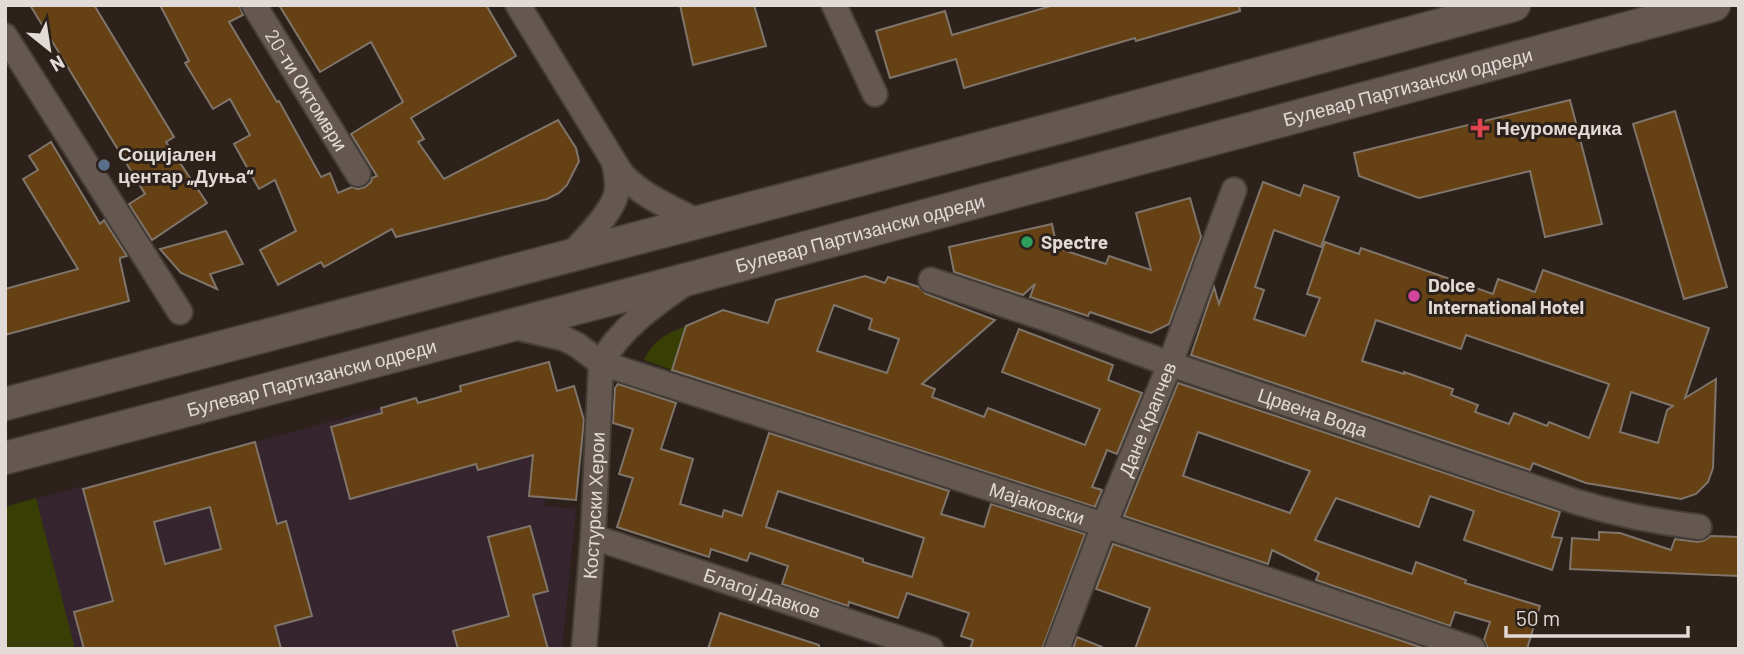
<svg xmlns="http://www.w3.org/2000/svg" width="1744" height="654" font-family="Barlow,sans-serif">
<rect width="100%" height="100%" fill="#2c221b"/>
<!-- education -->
<polygon fill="#36252f" points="549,362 565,423 535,432 529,495 545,497 544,506 576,509 562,649 5,649 5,507 82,486 84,489 416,398 418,403 460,392 460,386"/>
<!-- green -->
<g fill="#373f04">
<path d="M686,326l-14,44 -28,-10c11,-22 21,-25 42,-34z"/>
<polygon points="36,498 75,649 5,649 5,507"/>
</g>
<!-- building -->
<g fill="#664113" stroke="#7f756b" stroke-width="2" fill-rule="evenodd">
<polygon points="30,5 94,5 174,137 166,142 207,203 152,240 129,204 145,194"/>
<polygon points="160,5 239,5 243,15 229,22 277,102 279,101 321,177 330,173 338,193 352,187 358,189 365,187 371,182 372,178 377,176 351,134 403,102 371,42 320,72 279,5 486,5 516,56 411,118 424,139 418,142 444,179 558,120 576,148 579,161 567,185 559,193 547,199 396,237 392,229 324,267 321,262 278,285 260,250 296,231 275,180 259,189 234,144 250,135 230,99 213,109 185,63 189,61"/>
<polygon points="680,5 754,5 766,46 693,65"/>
<polygon points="1054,5 1239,5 1240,11 1136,41 1135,38 964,88 956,59 890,78 876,31 945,11 952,35"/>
<polygon points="1570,100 1602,224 1545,237 1530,171 1419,198 1359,176 1354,153"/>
<polygon points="1675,111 1727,287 1684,299 1633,124"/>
<polygon points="51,142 100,224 104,220 127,256 120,258 120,261 129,301 5,335 5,289 78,269 23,179 38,170 29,156"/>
<path d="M1263,182l37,14 4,-11 35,12 -18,50 -47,-17 -19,57 9,3 -10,29 51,17 15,-38 -13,-4 18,-52 34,12 2,-6 132,46 5,-15 37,13 8,-22 166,58 -24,70 31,-19 -3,89 -5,14 -12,12 -15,5 -95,-16 -53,-20 -3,7 -339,-115 23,-68 5,17zM1376,320l85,29 5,-14 143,49 -20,54 -40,-16 -2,4 -33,-13 -5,11 -34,-12 3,-7 -27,-10 2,-6 -49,-17v2l-42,-13zM1631,392l42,14 -6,4 -9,33 -38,-11z"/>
<polygon points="1190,198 1201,237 1169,324 1151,333 1090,312 1088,316 1030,297 1035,284 1023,295 954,272 949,247 1052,224 1057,248 1106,264 1109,256 1151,270 1136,213"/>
<polygon points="226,231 243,264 210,274 217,289 181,273 160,249"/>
<path d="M865,276l20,7 3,-6 31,10 7,7 69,26 -73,64 13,5 -3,8 52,20 4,-9 97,37 15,-36 -98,-37 17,-43 94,36 -5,15 34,13 -25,61 -10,-4 -15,37 10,3 -7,17 -423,-137 14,-44 37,-16 45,13 8,-23zM834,305l38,14 -3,10 30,10 -12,34 -70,-22z"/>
<polygon points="549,362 557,391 574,386 584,420 576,500 529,496 533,455 478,470 476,464 350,499 331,427 382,413 381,408 416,398 418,403 461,391 460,386"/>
<path d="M1178,383l382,129 -8,25 10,1 -10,32 -88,-30 10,-29 -44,-15 -11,31 -83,-29 -21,42 97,34 4,-12 50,18 -1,3 75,23 -13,43h-39l-4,-9 6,-18 -35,-10 -5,14 -134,-46 3,-7 -47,-23 -4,14 -144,-48zM1198,432l112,39 -20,42 -107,-37z"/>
<path d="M618,384l58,19 -15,46 32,10 -13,45 42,13 2,-7 18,6 27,-83 180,58 -8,23 43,13 7,-23 94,30 -43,115h-72l3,-9 -12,-4 8,-23 -62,-20 -9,25 -49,-16 -1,4 -66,-22 6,-18 -38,-13 -3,8 -36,-12 -2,8 -92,-30 16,-49 -14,-4 14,-45 -20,-6 2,-35zM778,491l146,47 -12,39 -49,-15v-3l-97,-32z"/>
<path d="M255,442l22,82 9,-3 26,95 -37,10 6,23h-197l-10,-37 39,-11 -30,-112zM210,507l11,42 -56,15 -11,-42z"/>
<polygon points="530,526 548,591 533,595 548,649 458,649 453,631 509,616 488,537"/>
<polygon points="1599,532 1620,533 1671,550 1675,539 1698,542 1705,540 1711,536 1739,537 1739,576 1570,569 1572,538 1599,540"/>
<polygon points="1113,544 1426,649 1135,649 1150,608 1096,589"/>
<polygon points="720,613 819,645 819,649 708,649"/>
<polygon points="1077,637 1102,647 1102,649 1073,649"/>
</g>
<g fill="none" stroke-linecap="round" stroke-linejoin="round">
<!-- minor casing -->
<g stroke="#453d38" stroke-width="28">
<g id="minor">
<path id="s1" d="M254,5l104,169"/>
<path d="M518,5l103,168c20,23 51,35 78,49"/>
<polyline points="834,5 875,94"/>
<polyline points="5,36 180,312"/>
<path d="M570,256c13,-15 41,-42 46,-61 3,-11 0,-22 -2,-33"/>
<path id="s2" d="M931,280l122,41 117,43 407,138c40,12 80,20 122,25"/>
<path id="s3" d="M510,326l53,12 14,7 24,18 503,162 369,124"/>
<path id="s4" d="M593,537l338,112"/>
<path id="s5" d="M584,649l9,-112 8,-174c19,-34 51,-57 83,-79"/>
<path id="s6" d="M1057,649l47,-124 66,-161 64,-174"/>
</g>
</g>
<!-- tertiary casing -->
<g stroke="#453d38" stroke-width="35">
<g id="tertiary">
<polyline points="5,404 1061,127 1514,5"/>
<path id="s7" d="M5,458l687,-180 1022,-273"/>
</g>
</g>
<!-- minor -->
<use href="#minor" stroke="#645850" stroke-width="24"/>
<!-- tertiary -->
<use href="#tertiary" stroke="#645850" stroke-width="32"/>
</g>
<!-- markers -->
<path fill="#e0444e" stroke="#2c221b" stroke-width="2.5" d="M1476.5 117.5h7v7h7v7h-7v7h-7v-7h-7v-7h7z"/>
<circle fill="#5c6f8a" stroke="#2c221b" stroke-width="2.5" cx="104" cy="165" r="7"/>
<circle fill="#2e9e5b" stroke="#2c221b" stroke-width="2.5" cx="1027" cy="242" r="7"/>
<circle fill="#d1479c" stroke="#2c221b" stroke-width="2.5" cx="1414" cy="296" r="7"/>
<g text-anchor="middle" stroke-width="6" stroke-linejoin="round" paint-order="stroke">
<!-- street labels -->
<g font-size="19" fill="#e2dad6" stroke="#2c221b">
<text dy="7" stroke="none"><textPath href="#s7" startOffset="1451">Булевар Партизански одреди</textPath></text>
<text dy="7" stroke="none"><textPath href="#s1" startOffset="100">20-ти Октомври</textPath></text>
<text dy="7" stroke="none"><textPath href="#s7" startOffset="884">Булевар Партизански одреди</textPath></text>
<text dy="7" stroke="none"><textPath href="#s7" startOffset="317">Булевар Партизански одреди</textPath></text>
<text dy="7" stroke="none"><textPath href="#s2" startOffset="404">Црвена Вода</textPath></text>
<text dy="7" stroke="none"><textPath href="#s6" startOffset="247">Дане Крапчев</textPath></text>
<text dy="7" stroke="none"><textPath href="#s3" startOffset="558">Мајаковски</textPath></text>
<text dy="7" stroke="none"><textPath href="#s5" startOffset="144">Костурски Херои</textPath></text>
<text dy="7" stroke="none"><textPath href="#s4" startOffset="178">Благој Давков</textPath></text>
</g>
<!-- poi labels -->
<g font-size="19" font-weight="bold" fill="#e2dad6" stroke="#2c221b" text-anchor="start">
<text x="1496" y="135">Неуромедика</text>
<text x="118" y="161">Социјален<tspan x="118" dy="22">центар „Дуња“</tspan></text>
<text x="1041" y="249">Spectre</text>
<text x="1428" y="292">Dolce<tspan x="1428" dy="22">International Hotel</tspan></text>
</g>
</g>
<!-- border -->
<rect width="1744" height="654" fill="none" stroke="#e2dad6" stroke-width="14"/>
<!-- north arrow -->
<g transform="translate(49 49) rotate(150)" stroke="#2c221b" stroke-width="5" paint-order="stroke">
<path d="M0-5L12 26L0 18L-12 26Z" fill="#e2dad6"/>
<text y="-10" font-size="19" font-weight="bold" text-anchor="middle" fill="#e2dad6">N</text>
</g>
<!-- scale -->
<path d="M1506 626v10h182v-10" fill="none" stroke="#e2dad6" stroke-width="3.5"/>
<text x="1516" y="626" font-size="21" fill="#e2dad6" stroke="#2c221b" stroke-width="5" paint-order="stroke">50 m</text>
</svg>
